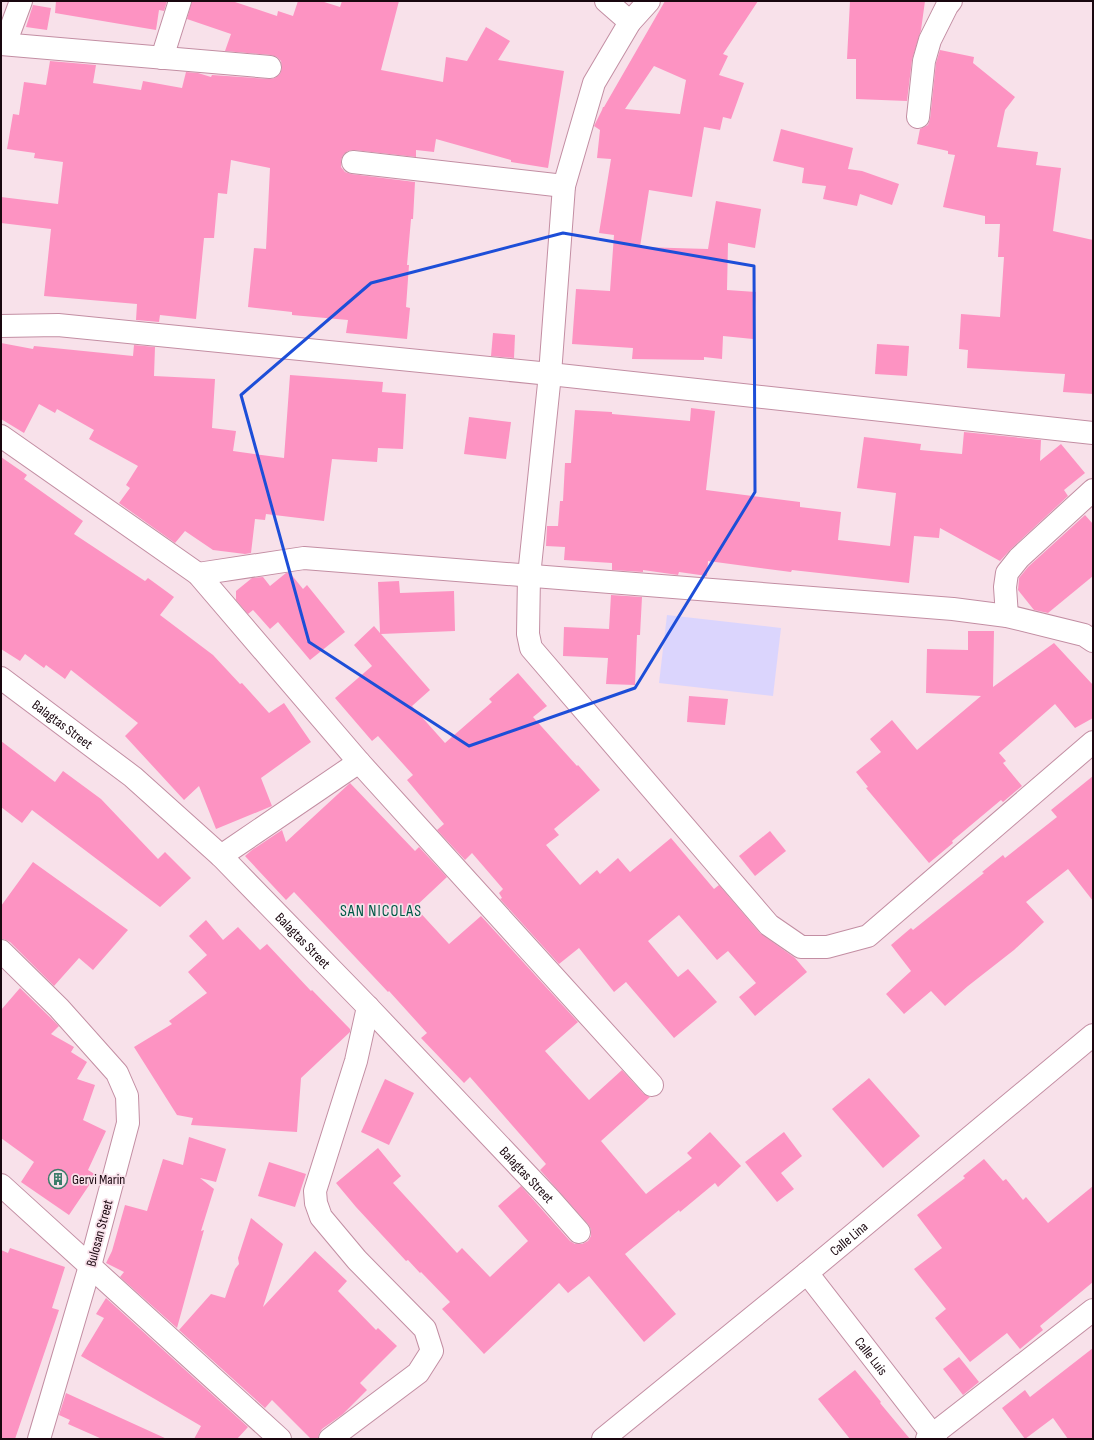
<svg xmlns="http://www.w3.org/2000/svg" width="1094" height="1440" font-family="'Sofia Sans Condensed',sans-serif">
<rect width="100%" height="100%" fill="#f8e1ea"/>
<!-- green -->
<polygon fill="#dbd5fd" points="667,615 781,628 773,696 659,683"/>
<!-- building -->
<g fill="#fd93c2" fill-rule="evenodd">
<polygon points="56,1 167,1 164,11 159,10 156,30 55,13"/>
<polygon points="192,1 232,1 277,16 278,11 293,16 298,1 321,1 340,7 342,1 399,1 381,70 443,82 446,57 467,61 486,27 510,41 498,60 564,71 548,168 511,162 511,160 436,139 434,152 416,150 416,157 354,150 348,151 343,155 341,160 341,167 345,172 351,174 415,182 413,219 411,219 407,265 409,265 406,307 410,308 407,339 346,333 348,320 292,315 292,312 248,307 254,248 266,249 270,168 231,160 227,194 218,193 214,238 204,238 196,319 160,315 159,322 136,320 137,304 44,296 51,229 1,223 1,197 58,204 63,162 34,158 35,153 7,149 13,114 19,115 24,82 46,85 50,61 96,65 93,83 141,90 143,81 182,88 186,72 198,73 211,77 212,75 269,79 275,78 280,74 282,68 281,61 277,57 271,55 225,51 231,34 187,19"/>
<path d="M665,1h93l-35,53 5,2 -9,19 25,8 -13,36 -8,-2 -3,13 -16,-3 -12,70 -43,-7 -9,57 68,2 8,-48 45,8 -6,39 -27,-5 -1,47 29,2 -3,47 -30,-3 -1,23 -18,-2v3l-72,-1 1,-11 -61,-4 4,-55 34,2 4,-56 -15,-2 12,-74 -14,-1 3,-28 -6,-4 8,-16 1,-3h1zM654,66l32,14 -6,34 -55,-5z"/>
<polygon points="850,1 925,1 921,30 912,60 907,101 856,99 856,59 847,59"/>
<polygon points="33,5 51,8 47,30 26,27"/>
<polygon points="940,50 974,57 973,63 1015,97 1005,110 997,147 1038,152 1036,165 1061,168 1053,231 1093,240 1093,394 1063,392 1065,374 967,368 968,350 959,349 961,314 1000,317 1004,257 998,257 1000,224 985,224 985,216 943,207 955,155 948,154 948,151 917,144 920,129 928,125 930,119 936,63"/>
<polygon points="781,129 853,148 848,169 862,171 899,184 892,205 860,194 857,206 823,199 826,186 802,183 804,168 773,161"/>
<polygon points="493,333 515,335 514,358 491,356"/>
<polygon points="1,343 33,349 34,346 133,356 134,345 155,347 154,376 215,379 212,428 236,431 233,451 284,458 290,375 383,382 382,392 406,394 403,449 378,448 377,462 332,459 324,521 266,514 265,520 255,519 251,553 245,554 213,550 185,531 175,543 119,503 130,488 126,485 138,466 89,439 94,430 57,409 55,413 39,404 24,433 1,419"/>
<polygon points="877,344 909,346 907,376 875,374"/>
<polygon points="691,408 715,411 706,490 800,502 800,507 841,512 838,540 890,546 896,493 857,488 864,437 921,444 920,450 962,454 964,432 1041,440 1040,461 1061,444 1085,473 1064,490 1068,496 1011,549 1000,561 940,528 939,538 914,536 909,583 792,570 791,572 708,561 707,576 679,572 678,575 643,570 643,572 612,570 612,563 564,560 565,547 546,546 547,526 558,526 560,501 563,501 565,463 571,463 575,410 612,412 612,414 690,421"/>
<polygon points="469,417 511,422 506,459 464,454"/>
<polygon points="1,457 27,475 24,479 83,521 74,534 145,581 148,578 174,597 160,615 213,655 240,684 242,683 269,713 284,703 311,742 261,778 272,806 216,829 199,786 184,800 125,736 138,723 71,670 65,679 46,665 44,668 25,654 20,661 1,649"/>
<polygon points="1085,515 1093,524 1093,576 1048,613 1034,610 1018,590 1019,578 1028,567"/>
<polygon points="286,573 290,573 303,589 307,585 345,632 310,660 278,622 270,629 253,610 248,614 236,600 236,591 252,578 263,577 270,586"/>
<polygon points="399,581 400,593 454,591 455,631 381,634 430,690 412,706 445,743 492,702 489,699 518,673 547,706 533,717 577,766 578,765 600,790 554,829 559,835 546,845 580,885 597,870 600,874 618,858 630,872 671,838 714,889 719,885 760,933 795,958 807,972 755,1016 739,997 756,983 728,951 717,960 679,915 648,941 678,977 688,969 717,1002 674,1038 626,982 614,992 579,948 559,964 500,899 502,898 499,893 503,889 472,853 465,860 437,830 444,824 407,780 413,775 378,736 372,741 335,698 372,666 354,645 374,626 380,633 378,582"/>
<polygon points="611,595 642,597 640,635 637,635 635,685 606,684 608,658 563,656 564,627 609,629"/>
<polygon points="968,631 994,631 993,687 1054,643 1093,685 1093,718 1075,728 1055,704 999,753 1006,761 1003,763 1022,786 1003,802 1001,800 952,841 953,843 929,863 866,788 868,787 856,772 881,752 870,739 892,720 917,750 981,696 926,693 927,649 968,650"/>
<polygon points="689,696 728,699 725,725 687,722"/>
<polygon points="1,741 55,782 63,771 101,799 158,859 165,852 191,878 160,907 32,810 22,823 1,807"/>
<polygon points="1093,776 1093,901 1068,869 1026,902 1044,922 1014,950 968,986 945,1006 931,991 904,1014 886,994 911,971 891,945 911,928 913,930 984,873 982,872 1003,855 1005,858 1057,817 1051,810"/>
<polygon points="350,783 415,851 419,847 447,877 415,907 449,944 481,916 578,1022 545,1051 589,1100 622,1070 643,1093 650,1097 601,1141 646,1194 692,1158 687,1153 710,1132 741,1166 718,1187 715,1183 680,1212 679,1210 625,1254 676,1314 644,1342 589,1276 568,1293 559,1283 484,1354 442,1309 450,1302 421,1272 420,1273 408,1260 406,1261 356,1207 336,1183 378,1148 401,1176 393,1183 457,1253 462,1248 490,1277 528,1241 498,1206 521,1186 570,1241 575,1244 582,1244 588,1241 591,1236 591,1229 588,1224 540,1170 546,1164 470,1077 464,1083 421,1038 427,1033 389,991 388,992 294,892 286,900 245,856 252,850 282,830 286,842"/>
<polygon points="770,831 786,851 755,876 739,856"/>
<polygon points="33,862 128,930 93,970 79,958 54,986 10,942 4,939 1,939 1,906"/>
<polygon points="206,920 223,940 238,927 260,950 267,944 311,991 312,990 350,1029 350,1032 301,1078 297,1132 191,1125 193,1118 177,1115 134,1047 172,1024 169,1021 207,993 188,972 207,955 189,936"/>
<polygon points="20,988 59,1026 51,1034 74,1047 71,1052 87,1062 77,1079 95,1085 83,1120 106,1131 88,1170 96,1175 69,1215 21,1182 34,1162 1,1138 1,1010"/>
<polygon points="869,1078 920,1136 883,1168 832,1109"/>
<polygon points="385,1079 414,1093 389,1145 361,1132"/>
<polygon points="784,1132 802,1156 781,1173 794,1189 777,1202 745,1162"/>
<polygon points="189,1137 226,1149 216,1182 200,1178 214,1189 201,1231 204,1230 177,1328 120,1277 124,1272 106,1263 112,1251 125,1205 147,1211 163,1159 183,1165"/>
<polygon points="984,1159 1003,1181 1006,1179 1023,1200 1026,1197 1048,1223 1093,1186 1093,1282 1040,1326 1043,1330 1020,1349 1007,1333 970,1362 935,1318 946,1309 914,1269 942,1248 917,1215 965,1178 963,1176"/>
<polygon points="269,1162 306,1174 295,1207 258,1196"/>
<polygon points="251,1218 283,1244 263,1307 315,1251 347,1281 338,1291 376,1330 378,1328 397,1346 360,1383 367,1390 343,1414 322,1429 319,1434 318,1439 311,1439 272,1400 265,1408 179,1330 211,1294 225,1298 235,1269 239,1264 238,1258"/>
<polygon points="10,1248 65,1267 52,1308 59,1310 15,1439 1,1439 1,1250 8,1253"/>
<polygon points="106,1298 248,1427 237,1439 194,1439 201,1426 81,1356 104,1318 96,1314"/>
<polygon points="1093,1348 1093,1439 1068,1439 1053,1418 1025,1439 1002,1408 1025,1390 1030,1397"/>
<polygon points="959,1357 979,1382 963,1395 943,1369"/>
<polygon points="855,1370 881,1402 880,1403 910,1439 850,1439 818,1399"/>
<polygon points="66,1393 167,1439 102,1439 68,1424 70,1420 59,1415"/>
</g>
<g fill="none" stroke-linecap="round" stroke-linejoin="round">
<!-- minor casing -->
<g stroke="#c38ea3" stroke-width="24">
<g id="minor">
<polyline points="606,1 630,22"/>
<polyline points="649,1 630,22 594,83 564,186 550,374 529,576 528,634 531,648 769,925 801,947 827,947 868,936 1093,742"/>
<polyline points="1,44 270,67"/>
<polyline points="5,44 21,1"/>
<polyline points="162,58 180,1"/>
<polyline points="918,117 924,61 930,40 947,6 951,1"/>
<polyline points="353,162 564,186"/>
<polyline points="1,326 58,325 550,374 1093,433"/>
<polyline points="1,436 198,574 359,762 652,1085"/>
<polyline points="198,574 304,558 953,609 1007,616 1084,635 1093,641"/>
<polyline points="1007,616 1005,587 1007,573 1019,558 1093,490"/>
<path id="s1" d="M1,678l132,99 88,79 147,151 181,191 30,34"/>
<polyline points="221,856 359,762"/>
<polyline points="1,951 59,1008 117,1073 127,1096 128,1123 90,1266 39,1439"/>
<polyline points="1,1185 280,1439"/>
<path id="s2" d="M807,1273l129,166"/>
<polyline points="330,1439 418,1373 432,1351 425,1329 357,1260 321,1217 316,1203 315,1191 356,1061 368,1007"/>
<path id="s3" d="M603,1439l204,-166 286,-238"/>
<polyline points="927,1439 1093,1310"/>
</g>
</g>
<!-- minor -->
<use href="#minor" stroke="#fff" stroke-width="22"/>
</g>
<!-- marked area -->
<path fill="none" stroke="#1d4ed8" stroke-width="3" stroke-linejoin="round" d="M563,233l191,33 1,226 -120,196 -166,58 -160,-104 -68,-247 130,-112z"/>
<!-- icons -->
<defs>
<g id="building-ring" transform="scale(1)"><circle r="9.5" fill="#f8e1ea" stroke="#3c7c6a" stroke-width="1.5"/><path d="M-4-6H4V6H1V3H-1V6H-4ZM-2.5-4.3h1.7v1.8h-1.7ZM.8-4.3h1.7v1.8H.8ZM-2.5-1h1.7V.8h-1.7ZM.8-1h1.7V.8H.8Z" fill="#3c7c6a"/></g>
</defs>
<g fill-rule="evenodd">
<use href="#building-ring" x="58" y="1179"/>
</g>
<g text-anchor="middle" stroke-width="3.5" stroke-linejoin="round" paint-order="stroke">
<!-- street labels -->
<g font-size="14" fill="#19070f" stroke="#f8e1ea">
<text dy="5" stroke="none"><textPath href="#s1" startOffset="77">Balagtas Street</textPath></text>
<text dy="5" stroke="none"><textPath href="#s1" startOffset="401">Balagtas Street</textPath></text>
<text dy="5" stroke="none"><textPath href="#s1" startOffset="725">Balagtas Street</textPath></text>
<text transform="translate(99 1233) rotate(-75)" y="5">Bulosan Street</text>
<text dy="5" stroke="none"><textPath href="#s3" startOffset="317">Calle Lina</textPath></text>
<text dy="5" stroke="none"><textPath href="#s2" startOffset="105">Calle Luis</textPath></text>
</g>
<!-- poi labels -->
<g font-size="14" fill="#19070f" stroke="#f8e1ea" text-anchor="start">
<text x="72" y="1184">Gervi Marin</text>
</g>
<!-- quarter labels -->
<g font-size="16" letter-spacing="1" fill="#005947" stroke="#f8e1ea">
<text x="381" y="916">SAN NICOLAS</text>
</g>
</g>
<!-- border -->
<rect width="1094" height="1440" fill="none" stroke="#19070f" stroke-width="4"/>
</svg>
